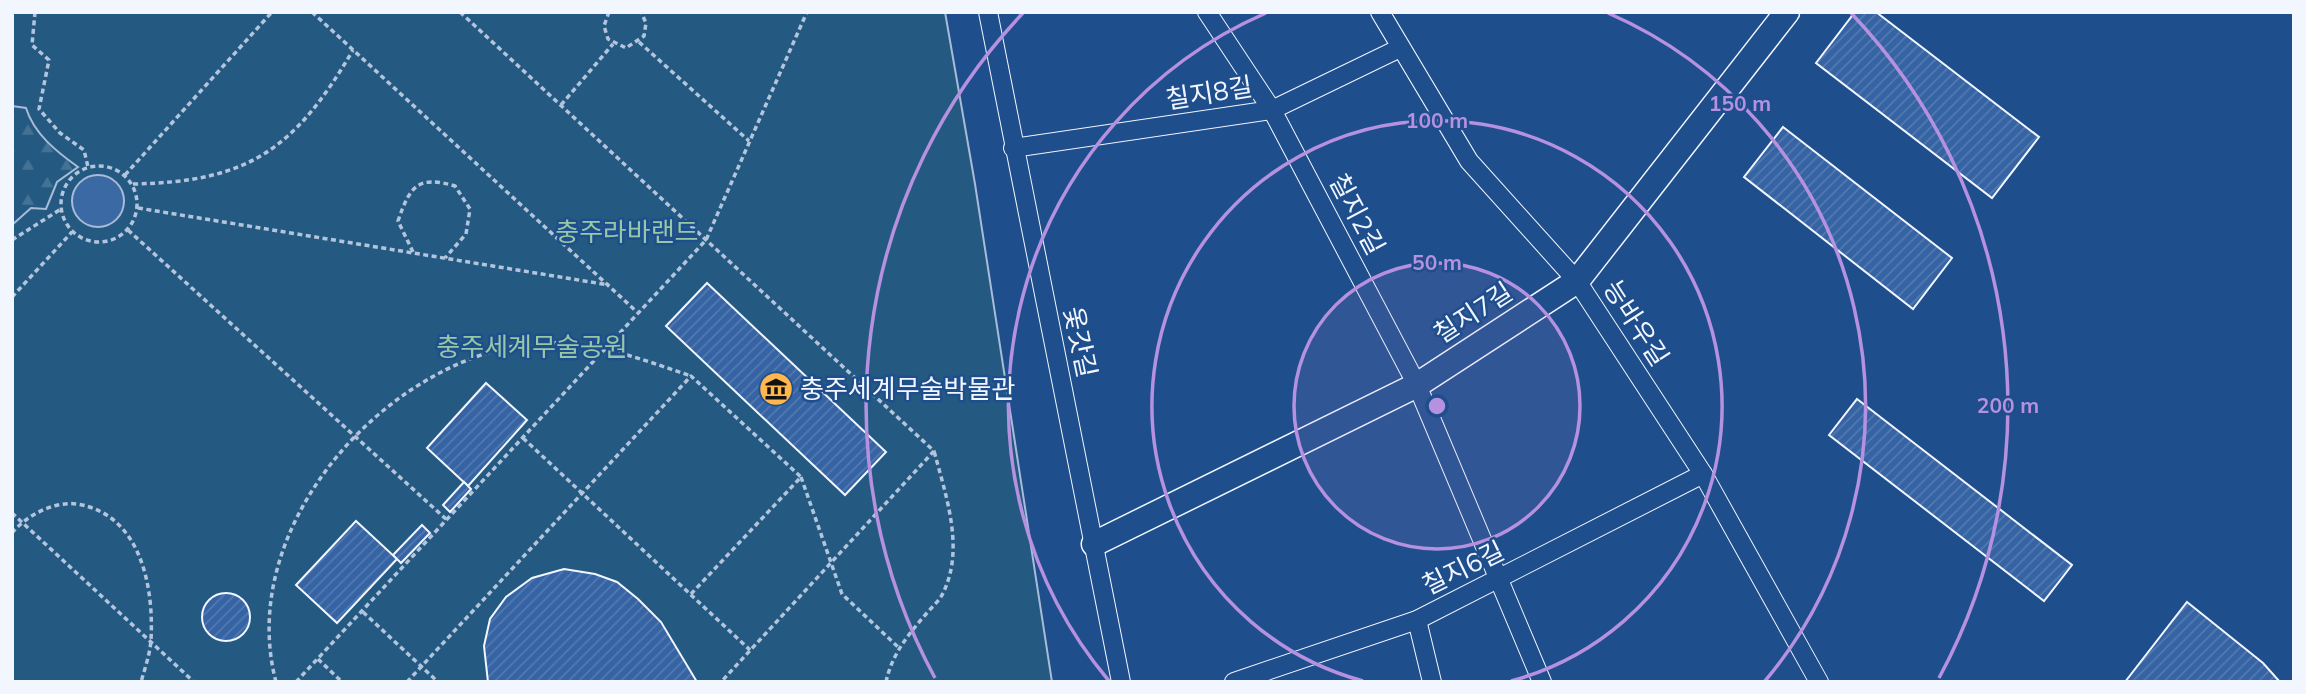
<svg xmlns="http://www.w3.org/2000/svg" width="2306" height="694" font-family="Mulish,'Noto Sans KR',sans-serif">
<defs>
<pattern id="forest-firs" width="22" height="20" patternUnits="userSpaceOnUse" patternTransform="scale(1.75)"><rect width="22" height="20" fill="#245a82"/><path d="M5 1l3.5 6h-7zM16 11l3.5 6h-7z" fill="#447295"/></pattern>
<pattern id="building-hatch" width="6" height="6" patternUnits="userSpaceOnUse" patternTransform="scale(1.75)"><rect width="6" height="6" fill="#3563a3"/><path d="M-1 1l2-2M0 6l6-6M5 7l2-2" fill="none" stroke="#537ab1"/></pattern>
</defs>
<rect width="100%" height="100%" fill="#1f4e8c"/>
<!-- green -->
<polygon fill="#245a82" stroke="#a8bbd7" stroke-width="2" points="12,12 945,12 975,184 1052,682 12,682"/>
<!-- forest -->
<path fill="url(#forest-firs)" stroke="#a8bbd7" stroke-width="2" d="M12,106l14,2c8,26 31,44 52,59l-21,15 -11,27 -15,-1 -19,17z"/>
<!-- water -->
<circle fill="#3b69a3" stroke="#a8bbd7" stroke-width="2" cx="98" cy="201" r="26"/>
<!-- building -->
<g fill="url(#building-hatch)" stroke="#f2f6ff" stroke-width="2">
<polygon points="1855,12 1876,12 2039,137 1992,198 1816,63"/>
<polygon points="1783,127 1952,258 1913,309 1744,177"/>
<polygon points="707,283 886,452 845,495 666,326"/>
<polygon points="486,383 527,420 468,486 427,448"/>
<polygon points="1857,399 2072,565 2044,601 1829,435"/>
<polygon points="464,482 471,489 450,512 443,505"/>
<polygon points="356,521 397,559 337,623 296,585"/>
<polygon points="422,525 430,533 401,563 393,555"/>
<polygon points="564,569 595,574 617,582 638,599 661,622 697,682 488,682 484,646 490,619 506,597 532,578"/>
<circle cx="226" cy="617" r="24"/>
<polygon points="2187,602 2263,663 2280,682 2125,682"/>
</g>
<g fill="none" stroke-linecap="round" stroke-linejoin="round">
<!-- street casing -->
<g stroke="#f2f6ff" stroke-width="20">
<g id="street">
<polyline points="988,12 1121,682"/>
<polyline points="1207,12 1272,110 1417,385 1542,682"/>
<polyline points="1380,12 1469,161 1577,281 1703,474 1819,682"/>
<polyline points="1013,148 1272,110 1400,48"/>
<polyline points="1417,620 1432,682"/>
<polyline points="1234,682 1417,620 1703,474"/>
</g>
</g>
<!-- secondary casing -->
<g stroke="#f2f6ff" stroke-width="27">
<polyline id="secondary" points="1094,544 1417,385 1577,281 1787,12"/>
</g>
<!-- path -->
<g stroke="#b3c4dc" stroke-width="3.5" stroke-dasharray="5 3.5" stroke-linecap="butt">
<polyline points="35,12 32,45 49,60 39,109 60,133 84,150 88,167"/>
<polyline points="312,12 637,312"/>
<polyline points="460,12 934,451 721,682"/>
<polyline points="609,12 604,26 608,39 626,48 644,36 646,23 641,12"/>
<polyline points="639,42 749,141"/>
<polyline points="561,105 613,44"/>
<circle cx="99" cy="204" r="38"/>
<polyline points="125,175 272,12"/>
<path d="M133,184c116,-2 162,-35 220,-134"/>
<polyline points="138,208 609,285"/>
<polyline points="128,230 447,520"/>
<polyline points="12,240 61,209"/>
<path d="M413,252l-15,-31c12,-35 20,-46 57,-35l15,23 -4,25 -21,24"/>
<polyline points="12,297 72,232"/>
<polyline points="523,438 750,650"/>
<polyline points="801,477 842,594 898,647"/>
<polyline points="12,513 194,682"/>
<path d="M12,533c15,-18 42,-32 65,-29 63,10 77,81 74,136 -1,14 -6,28 -10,42"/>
<polyline points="363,612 438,682"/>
<polyline points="318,659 342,682"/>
<path d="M276,682c-39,-147 94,-305 234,-335 64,-14 122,9 181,29"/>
<polyline points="296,682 706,240 807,12"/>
<polyline points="407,682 691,376 801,477 691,594"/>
<path d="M886,682c6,-28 22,-47 40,-68 6,-7 14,-14 17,-21 22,-44 3,-97 -9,-142"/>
</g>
<!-- street -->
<use href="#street" stroke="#1f4e8c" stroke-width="18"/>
<!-- secondary -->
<use href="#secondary" stroke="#1f4e8c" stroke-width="24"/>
</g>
<!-- distance rings -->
<circle cx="1437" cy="406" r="143" fill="#b691df" fill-opacity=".12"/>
<g fill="none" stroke="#b691df" stroke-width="3.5">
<circle cx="1437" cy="406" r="143"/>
<path d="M1363 681A285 285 0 1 1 1511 681"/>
<path d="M1109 681A428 428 0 0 1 1266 13M1608 13A428 428 0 0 1 1765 681"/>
<path d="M935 678A571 571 0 0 1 1023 13M1851 13A571 571 0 0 1 1939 678"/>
</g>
<!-- icons -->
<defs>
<g id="museum-disc" transform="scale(1.75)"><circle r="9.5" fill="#ffb74d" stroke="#1f4e8c"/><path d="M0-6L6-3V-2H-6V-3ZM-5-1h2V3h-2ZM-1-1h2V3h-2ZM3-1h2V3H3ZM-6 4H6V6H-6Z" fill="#111"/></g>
</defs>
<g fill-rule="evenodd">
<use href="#museum-disc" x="776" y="389"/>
</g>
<g text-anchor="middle" stroke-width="5" stroke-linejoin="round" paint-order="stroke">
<!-- street labels -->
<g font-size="26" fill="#f2f6ff" stroke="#1f4e8c">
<text transform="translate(1209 93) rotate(-9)" y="9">칠지8길</text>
<text transform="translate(1357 214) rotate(62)" y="9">칠지2길</text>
<text transform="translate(1473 313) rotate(-33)" y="9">칠지7길</text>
<text transform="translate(1636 323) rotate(57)" y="9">능바우길</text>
<text transform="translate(1080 342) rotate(78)" y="9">옻갓길</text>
<text transform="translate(1463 568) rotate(-26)" y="9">칠지6길</text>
</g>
<!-- park labels -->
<g font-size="26" fill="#97c8a6" stroke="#1f4e8c">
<text x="627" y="241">충주라바랜드</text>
<text x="532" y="356">충주세계무술공원</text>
</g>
<!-- poi labels -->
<g font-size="26" fill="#f2f6ff" stroke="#1f4e8c" text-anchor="start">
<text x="800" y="398">충주세계무술박물관</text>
</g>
</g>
<circle cx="1437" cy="406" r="10" fill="#b691df" stroke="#1f4e8c" stroke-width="3.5"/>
<g font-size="21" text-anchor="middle" font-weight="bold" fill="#b691df" stroke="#1f4e8c" stroke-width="5" stroke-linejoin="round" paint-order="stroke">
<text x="1740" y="111">150 m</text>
<text x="1437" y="128">100 m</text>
<text x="1437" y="270">50 m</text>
<text x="2008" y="413">200 m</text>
</g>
<!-- border -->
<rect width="2306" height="694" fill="none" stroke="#f2f6ff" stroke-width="28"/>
</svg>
